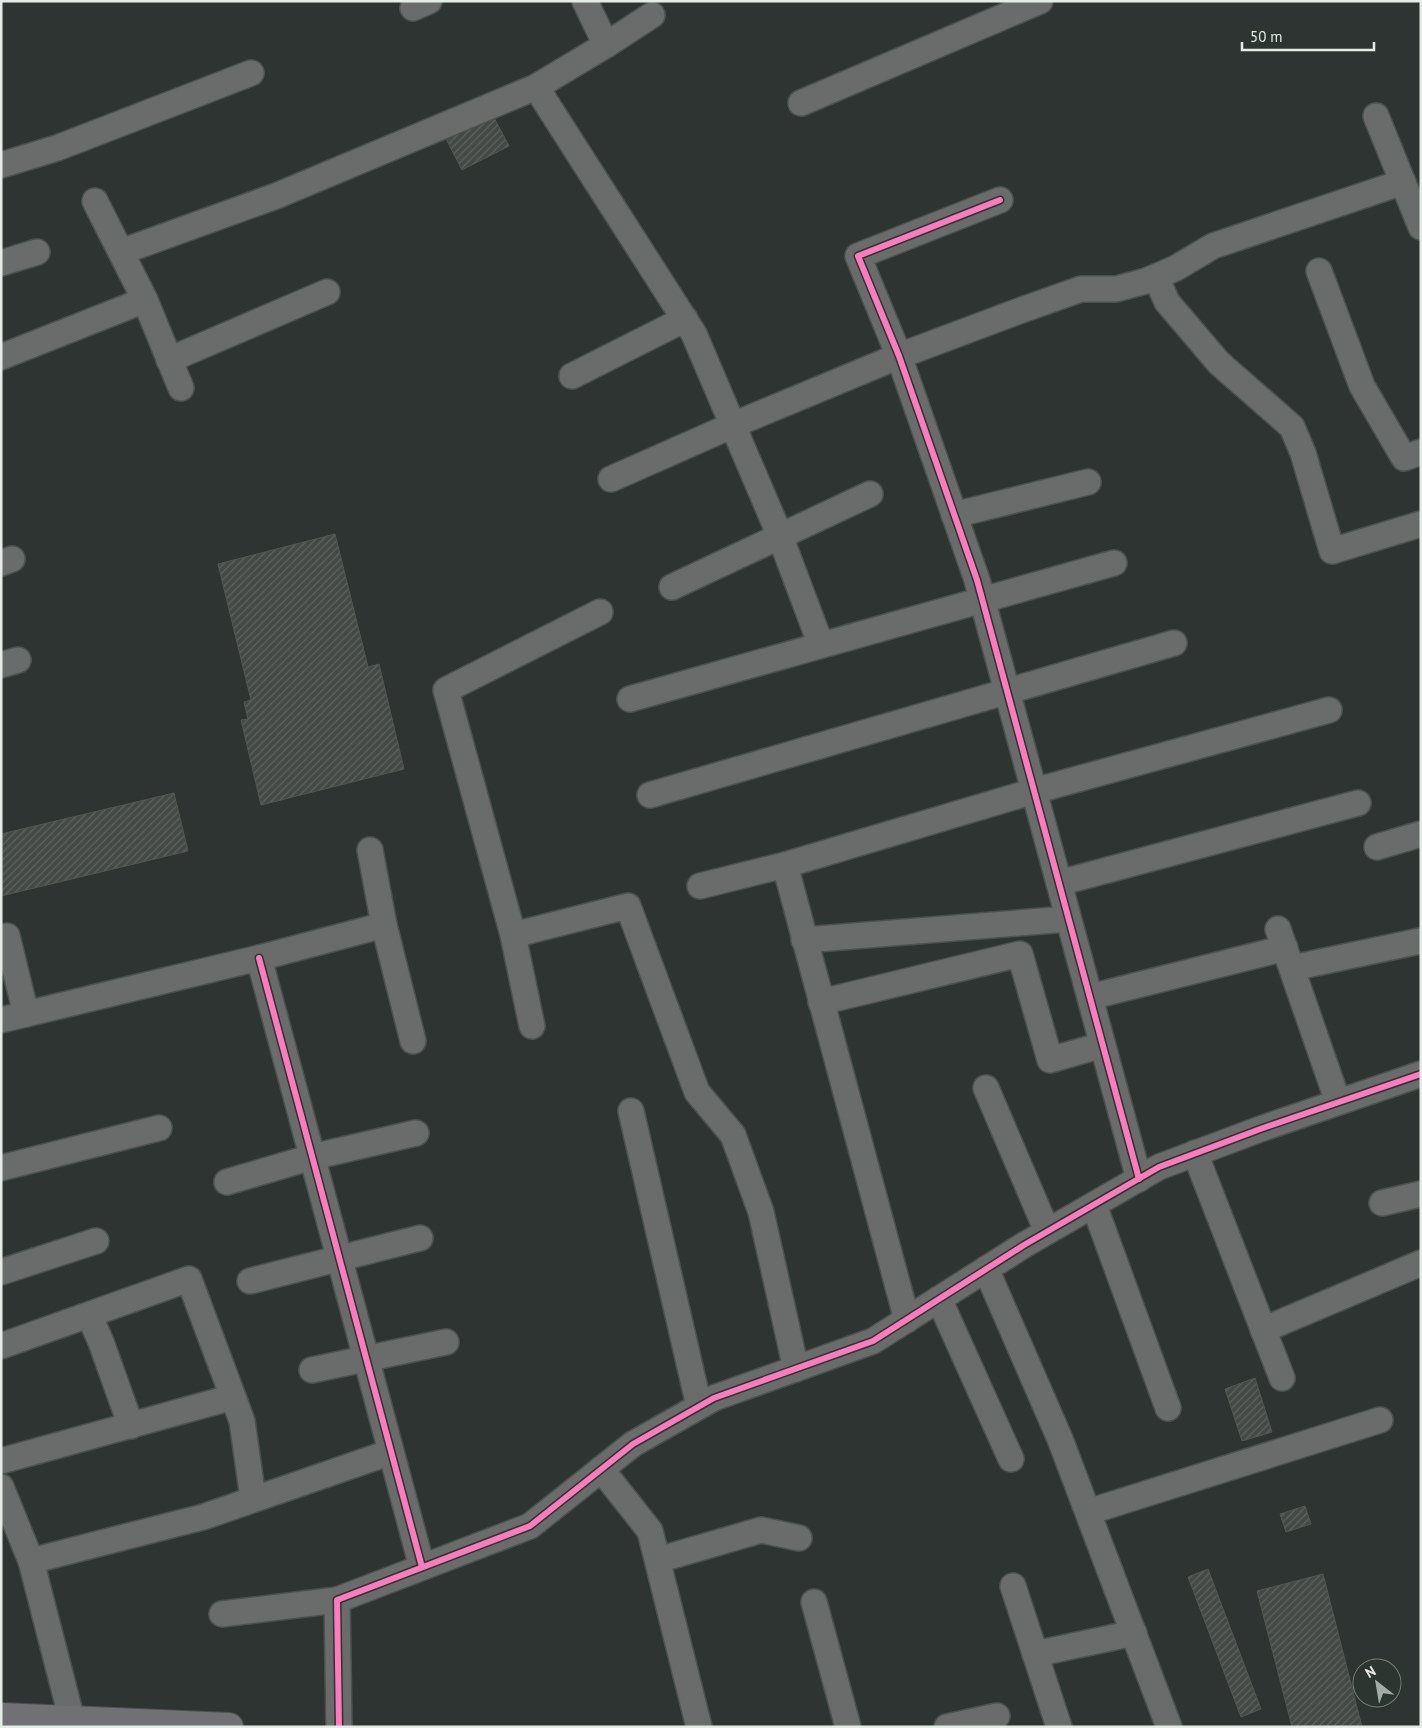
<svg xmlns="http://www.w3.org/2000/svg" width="1422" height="1728" font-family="'PT Sans',sans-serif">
<defs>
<pattern id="building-hatch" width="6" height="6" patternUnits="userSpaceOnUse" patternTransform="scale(1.25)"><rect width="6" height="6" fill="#444946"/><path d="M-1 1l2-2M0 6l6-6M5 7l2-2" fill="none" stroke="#5f6361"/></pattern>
</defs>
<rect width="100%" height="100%" fill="#2e3431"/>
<!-- building -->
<g fill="url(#building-hatch)" stroke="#525754">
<polygon points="490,110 509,146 462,170 444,135"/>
<polygon points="335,534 368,667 379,664 404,769 261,805 241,720 248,719 244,702 251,700 218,564"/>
<polygon points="174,793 188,851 1,896 1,834"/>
<polygon points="1255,1378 1272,1432 1242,1441 1225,1389"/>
<polygon points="1305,1506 1311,1524 1286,1532 1280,1514"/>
<polygon points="1208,1569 1261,1709 1241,1717 1188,1577"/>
<polygon points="1323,1574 1362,1727 1292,1727 1257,1591"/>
</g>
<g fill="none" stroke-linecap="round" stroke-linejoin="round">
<!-- minor casing -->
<g stroke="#4c514e" stroke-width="28">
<g id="minor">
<polyline points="585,1 606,45"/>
<polyline points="413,8 429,1"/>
<polyline points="536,87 694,334 780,536 821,645"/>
<polyline points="801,103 1040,1"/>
<polyline points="1376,116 1421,227"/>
<polyline points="1,165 57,148 251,73"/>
<polyline points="1000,200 858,256 899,356 977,580 1139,1179"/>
<polyline points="95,201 145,300 181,388"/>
<polyline points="121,252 276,196 536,87 606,45 652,15"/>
<polyline points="1,263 37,252"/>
<polyline points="1319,271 1362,386 1404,458 1421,452"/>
<polyline points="1156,277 1167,302 1219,363 1292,427 1303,453 1332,551 1421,524"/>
<polyline points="1,357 145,300"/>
<polyline points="169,360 327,292"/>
<polyline points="572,376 685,319"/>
<polyline points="611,479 733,425 899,356 1019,311 1081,289 1116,289 1146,281 1176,268 1213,246 1403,182"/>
<polyline points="954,515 1088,482"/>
<polyline points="1,563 12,559"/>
<polyline points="672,587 870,494"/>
<polyline points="1,665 18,660"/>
<polyline points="630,699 1114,563"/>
<polyline points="650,795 1174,643"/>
<polyline points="1377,847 1421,834"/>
<polyline points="370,850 384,925 413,1041"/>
<polyline points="1059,883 1358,803"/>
<polyline points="700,886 785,865"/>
<polyline points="1278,929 1338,1102"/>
<polyline points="513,935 628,906 697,1092 733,1135 761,1212 796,1369"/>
<polyline points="7,936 26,1014"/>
<polyline points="804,940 1068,919"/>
<polyline points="259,958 422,1567"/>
<polyline points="1292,968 1420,941"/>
<polyline points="1090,997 1285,948"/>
<polyline points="821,1002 1020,954 1050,1060 1102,1045"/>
<polyline points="1,1020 259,958 384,925"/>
<polyline points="532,1026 513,935 446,690 600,612"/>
<polyline points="986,1088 1047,1231"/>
<polyline points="631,1111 699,1406"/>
<polyline points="1195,1153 1282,1378"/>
<polyline points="1,1168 159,1128"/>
<polyline points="227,1182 312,1157 416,1133"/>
<polyline points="1382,1203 1421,1194"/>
<polyline points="1094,1205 1168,1408"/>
<polyline points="986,1269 1060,1439 1169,1727"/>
<polyline points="1,1272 96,1241"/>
<polyline points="250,1281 420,1238"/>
<polyline points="939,1299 1011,1459"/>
<polyline points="89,1315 101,1342 131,1426"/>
<polyline points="907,1320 785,865 1034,791 1329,710"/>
<polyline points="1263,1330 1421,1263"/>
<polyline points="1,1346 189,1279 242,1421 253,1498"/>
<polyline points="312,1370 446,1342"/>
<polyline points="1,1461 233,1397"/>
<polyline points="601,1469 650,1531 699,1727"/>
<polyline points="1,1487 31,1561 203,1517 391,1452"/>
<polyline points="1088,1512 1380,1420"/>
<polyline points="658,1560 761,1530 799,1538"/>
<polyline points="31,1561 72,1720"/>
<polyline points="1013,1586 1059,1727"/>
<polyline points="814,1602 848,1727"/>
<polyline points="222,1614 337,1600"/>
<polyline points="1035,1654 1134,1633"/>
<polyline points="339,1727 337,1600 530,1526 633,1444 714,1398 873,1341 1024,1245 1159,1167 1263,1128 1421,1074"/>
<polyline points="947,1727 997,1716"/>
</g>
</g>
<!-- major casing -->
<g stroke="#4c514e" stroke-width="30">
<polyline id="major" points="1,1717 229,1727"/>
</g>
<!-- minor -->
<use href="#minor" stroke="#696c6a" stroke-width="25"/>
<!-- major -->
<use href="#major" stroke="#717075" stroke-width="28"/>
<!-- cycleway casing -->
<g stroke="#2c3630" stroke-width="9">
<g id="cycleway">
<polyline points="1000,200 858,256 899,356 977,580 1139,1179"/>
<polyline points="259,958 422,1567"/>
<polyline points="339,1727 337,1600 530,1526 633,1444 714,1398 873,1341 1024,1245 1159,1167 1263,1128 1421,1074"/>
</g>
</g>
<!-- cycleway -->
<use href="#cycleway" stroke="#fd7abc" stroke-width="6"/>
</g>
<!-- border -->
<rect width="1422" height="1728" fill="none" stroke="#e5ebe7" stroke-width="5"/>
<!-- north arrow -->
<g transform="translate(1377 1683) rotate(329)"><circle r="24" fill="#2c3630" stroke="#767e79"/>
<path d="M0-4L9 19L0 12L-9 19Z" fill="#a5aba7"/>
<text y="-8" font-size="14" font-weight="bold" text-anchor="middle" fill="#e5ebe7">N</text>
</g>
<!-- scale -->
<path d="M1242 42v8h132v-8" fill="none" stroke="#e5ebe7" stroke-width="2.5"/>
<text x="1250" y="42" font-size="15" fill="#e5ebe7" stroke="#2c3630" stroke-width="4" paint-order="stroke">50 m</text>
</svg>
